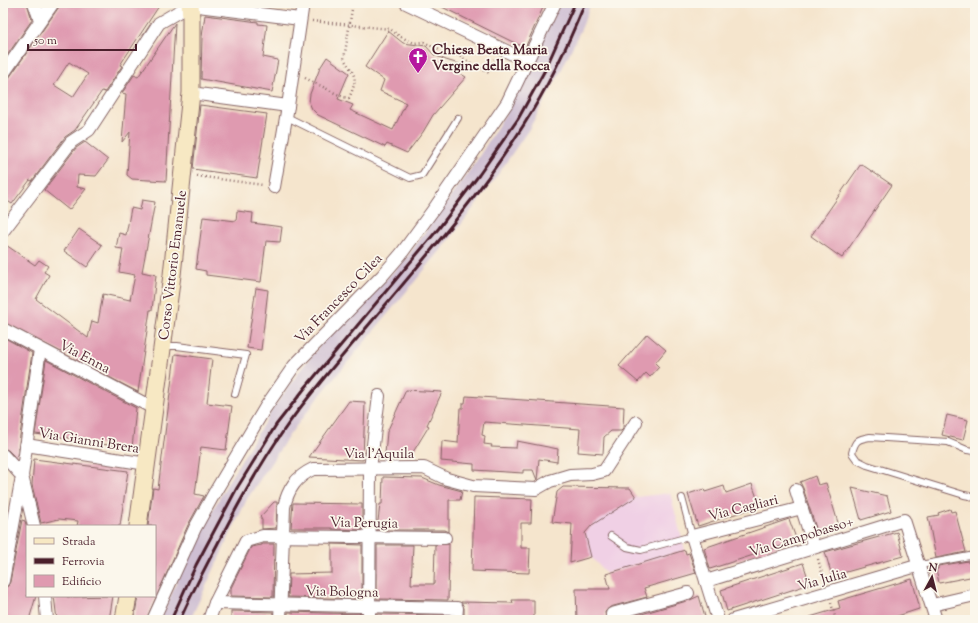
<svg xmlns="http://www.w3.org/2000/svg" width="978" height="623" font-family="'Sorts Mill Goudy',serif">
<rect width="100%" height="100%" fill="#fbf7ec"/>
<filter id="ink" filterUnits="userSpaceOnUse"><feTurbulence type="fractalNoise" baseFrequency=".025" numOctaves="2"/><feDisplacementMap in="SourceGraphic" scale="8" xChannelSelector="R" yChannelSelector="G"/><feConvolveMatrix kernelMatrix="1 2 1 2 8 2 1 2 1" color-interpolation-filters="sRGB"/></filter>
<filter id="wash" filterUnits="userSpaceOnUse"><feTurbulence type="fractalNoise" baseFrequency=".012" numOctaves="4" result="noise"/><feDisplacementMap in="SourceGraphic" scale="16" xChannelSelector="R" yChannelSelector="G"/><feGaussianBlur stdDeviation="0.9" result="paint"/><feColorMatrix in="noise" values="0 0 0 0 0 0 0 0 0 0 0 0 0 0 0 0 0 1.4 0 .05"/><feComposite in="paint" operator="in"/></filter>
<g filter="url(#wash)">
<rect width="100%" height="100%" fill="#f5e5cd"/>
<!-- built -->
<polygon fill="#f0d0e5" points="670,493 685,550 606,573 591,557 585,533 592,525 636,497"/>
<!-- industrial -->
<polygon fill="#cebed2" points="560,3 591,3 582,27 558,77 529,129 492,183 451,238 317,399 290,434 247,499 190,620 160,620 189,554 228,482 272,410 299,372 324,340 385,280 407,257 475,163 507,111"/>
<g id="blocks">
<!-- building -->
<g fill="#df9ab0" fill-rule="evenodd">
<polygon points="3,3 27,3 32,20 3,61"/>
<path d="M60,3h101l-41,62 2,1 -17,26 -3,-1 -27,39 -10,7 -33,44 -2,-1 -18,24 -9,-6v-117l6,-3 50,-71zM69,62l19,12 -15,23 -19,-12z"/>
<polygon points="434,3 545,3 525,48"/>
<polygon points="205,15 258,22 258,24 267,25 263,57 278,60 272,92 201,79 202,37"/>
<polygon points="175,23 166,181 132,179 127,175 130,132 122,142 126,94 122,93 134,75 138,77"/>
<polygon points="388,31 403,43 426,46 434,55 446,60 459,64 456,71 466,77 433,115 423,132 407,153 387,144 385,147 318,115 312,109 309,102 310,94 320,68 327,57 349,73 338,99 353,105 350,110 393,130 406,103 380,91 384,80 365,67"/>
<polygon points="200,105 267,114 257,178 193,169"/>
<polygon points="85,142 108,160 96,176 78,175 77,187 86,189 69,210 44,190 76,148"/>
<polygon points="861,164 892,185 842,258 811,236"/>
<polygon points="142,200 155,202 142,272 156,275 152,310 150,310 138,392 3,322 3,243 35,265 39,260 48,266 44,272 49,275 36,299 88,338 92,321 98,323 103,294 130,300 135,275 119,272 123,249 116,248 119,233 126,235 131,208 140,210"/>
<polygon points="237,211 253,213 252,223 282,227 280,242 266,241 261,282 206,275 206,271 196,269 203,217 236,221"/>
<polygon points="79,229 102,245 87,267 64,251"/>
<polygon points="256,288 268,290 261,350 247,348"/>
<polygon points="647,334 666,350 655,363 659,367 650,377 646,373 638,382 619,366"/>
<polygon points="3,337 32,353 17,456 15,457 8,450 3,448"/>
<polygon points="175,354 212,359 207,403 232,406 226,450 201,447 195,494 204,496 188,525 146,620 134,620 138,596 155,596 155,526 148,526 153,488 158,489"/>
<polygon points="46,360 136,408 132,448 86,442 86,440 35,434"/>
<polygon points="406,390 442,392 427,425 429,426 410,457 385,454 387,432"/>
<polygon points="466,396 624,407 623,429 621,431 611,431 604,437 603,454 578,452 580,429 484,422 482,435 485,436 484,444 492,445 491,447 516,448 517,441 558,449 557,462 539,459 537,480 533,470 523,470 523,473 474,470 474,464 441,461 442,441 458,443 460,408 463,408 463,403 465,403"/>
<polygon points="349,401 365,402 363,460 309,457"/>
<polygon points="947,415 968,420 963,440 942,435"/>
<polygon points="34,459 128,471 120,526 77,526 78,521 59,519 41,523 32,485"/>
<polygon points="815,476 818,485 826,483 839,526 818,534 803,488 800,482"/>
<polygon points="383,477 422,478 439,485 462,491 460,500 449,500 449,532 445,530 377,530 380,504 382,504"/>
<polygon points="752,484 760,506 698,526 688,494 704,489 705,492 724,486 726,493"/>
<polygon points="563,487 630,488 636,497 592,525 585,533 591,557 570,563 572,524 552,522 557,492"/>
<polygon points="852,488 887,496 891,511 861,520"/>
<polygon points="474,497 532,499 531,523 521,523 521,548 530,548 529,573 472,571"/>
<polygon points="274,502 277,502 276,528 262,529 262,520 260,517"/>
<polygon points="293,503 362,504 362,530 332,529 332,528 291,528"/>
<polygon points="950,509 951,512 955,511 966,552 936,558 928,517 939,515 938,513"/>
<polygon points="789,519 797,541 710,569 704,548"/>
<polygon points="22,520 25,521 27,528 27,596 36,596 29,620 3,620 3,588 8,586 10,582"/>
<polygon points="897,532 903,556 832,576 825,552"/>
<polygon points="262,544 274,544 273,597 231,596 231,588 251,547 262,545"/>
<polygon points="332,544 362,545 362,599 288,597 289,574 332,573"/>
<polygon points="449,544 448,600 377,599 377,545 413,545 411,584 434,584 435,545"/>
<polygon points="685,550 686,554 689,553 696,573 644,588 647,597 610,607 605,612 606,620 577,620 576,589 610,589 606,574"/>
<polygon points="968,561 968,563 975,561 975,576 939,583 936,569 938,569 938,566"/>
<polygon points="803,563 810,584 727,611 721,590"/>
<polygon points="912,579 919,605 919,609 885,620 811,620 810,617 840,608 838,601"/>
<polygon points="54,596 67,596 67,597 113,596 109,620 57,620"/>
<polygon points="699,596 706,620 621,620 690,600"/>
<polygon points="512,600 534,600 534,620 464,620 464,608 461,602 513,603"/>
<polygon points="231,611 273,612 273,620 231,620"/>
<polygon points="288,612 362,614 362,620 288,620"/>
<polygon points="377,614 449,615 449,620 376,620"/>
</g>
</g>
</g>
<g filter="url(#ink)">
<use href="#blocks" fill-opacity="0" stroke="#866464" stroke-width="1"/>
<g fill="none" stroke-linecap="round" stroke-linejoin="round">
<!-- service casing -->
<g stroke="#866464" stroke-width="8">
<g id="service">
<polyline points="287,117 410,178 422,175 458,118"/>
<polyline points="163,346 177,346 246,355 235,394"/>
<path d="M975,451l-8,-1 -19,-8 -78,-5c-12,2 -15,3 -18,16l5,7 10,5 97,30 11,2"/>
<polyline points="611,536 627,547 641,550 692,536 682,498"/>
<polyline points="920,565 975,555"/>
</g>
</g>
<!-- minor casing -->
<g stroke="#866464" stroke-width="14">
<g id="minor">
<polyline points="34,3 40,20"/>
<polyline points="406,3 527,61"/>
<polyline points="3,74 53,3"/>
<polyline points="191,93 288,106"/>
<polyline points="274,187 288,106 303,3"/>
<polyline points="3,231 71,142 89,130 159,23 190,5 300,19"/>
<polyline points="3,329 153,408"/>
<polyline points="26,445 147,464"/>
<polyline points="3,455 22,476 34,526"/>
<polyline points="796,490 814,547"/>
<polyline points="3,581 22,476 40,349"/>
<polyline points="706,581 904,520 936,620"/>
<polyline points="45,596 47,620"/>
<polyline points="215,603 457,608 456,620"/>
<polyline points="932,605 975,595"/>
<polyline points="153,620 195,528 215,492 265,408 294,366 382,276 401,254 436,206 507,103 555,3"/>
<polyline points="209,620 215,603 246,541 263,536 445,538"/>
<path d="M280,620l4,-113c4,-18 12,-30 29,-38l111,-1 23,11 26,7 63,3 14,-8 20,-6 22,-1 12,-3 32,-49"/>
<polyline points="369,620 370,469 379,396"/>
<polyline points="614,620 612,614 688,593"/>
<polyline points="718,620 692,536 802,508"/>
<polyline points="733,620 920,565"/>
</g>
</g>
<!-- secondary casing -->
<g stroke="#866464" stroke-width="19">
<g id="secondary">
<polyline points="138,526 172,275 191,93 191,18 190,3"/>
<polyline points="124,620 128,596"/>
</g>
</g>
<!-- path -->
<g stroke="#866464" stroke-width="2.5" stroke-dasharray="1 3" stroke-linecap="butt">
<polyline points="362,3 366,3"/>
<polyline points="312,21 390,29 399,36 414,43 424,42 448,55 458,55 474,65 489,73 494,59"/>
<polyline points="458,55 476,52"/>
<path d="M305,78l38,19 6,1c9,-20 7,-21 -5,-39l9,-56"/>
<polyline points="197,176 263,185"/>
<polyline points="818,559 824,581"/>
<polyline points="831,603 836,620"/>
</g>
<!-- service -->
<use href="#service" stroke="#fff" stroke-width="6"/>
<!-- minor -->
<use href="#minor" stroke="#fff" stroke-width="12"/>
<!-- secondary -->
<use href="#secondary" stroke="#f7e8c3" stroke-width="17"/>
<!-- rail -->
<g stroke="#4a1f2b" stroke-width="3">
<polyline points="171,620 196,565 237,488 276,425 305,388 439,228 479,175 518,119 545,70 575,3"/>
<path d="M180,620c11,-26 25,-52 38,-77 20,-39 41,-77 66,-113 29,-42 65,-81 98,-121 50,-59 100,-118 141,-183 25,-39 45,-81 62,-123"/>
</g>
</g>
</g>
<!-- icons -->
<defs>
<g id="church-pin" transform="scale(1)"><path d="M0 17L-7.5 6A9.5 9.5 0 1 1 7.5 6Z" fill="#b5179e" stroke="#fbf7ec"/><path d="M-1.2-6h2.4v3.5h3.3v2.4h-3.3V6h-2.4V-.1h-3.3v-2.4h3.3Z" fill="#fff"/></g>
</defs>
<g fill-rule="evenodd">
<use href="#church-pin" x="418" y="57"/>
</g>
<g text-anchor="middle" stroke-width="3.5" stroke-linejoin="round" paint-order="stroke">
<!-- poi labels -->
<g font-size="14" font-weight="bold" fill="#4a1f2b" stroke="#fbf7ec" text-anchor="start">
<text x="432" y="54">Chiesa Beata Maria<tspan x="432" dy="16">Vergine della Rocca</tspan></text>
</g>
<!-- street labels -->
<g font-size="14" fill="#4a1f2b" stroke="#fbf7ec">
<text transform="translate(172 265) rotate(-83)" y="5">Corso Vittorio Emanuele</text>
<text transform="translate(338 298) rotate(-46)" y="5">Via Francesco Cilea</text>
<text transform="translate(85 356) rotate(28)" y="5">Via Enna</text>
<text transform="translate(89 440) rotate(9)" y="5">Via Gianni Brera</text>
<text x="379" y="458">Via l'Aquila</text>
<text transform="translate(743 507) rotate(-14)" y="5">Via Cagliari</text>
<text transform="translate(364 522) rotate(1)" y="5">Via Perugia</text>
<text transform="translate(801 536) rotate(-17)" y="5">Via Campobasso+</text>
<text transform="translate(822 579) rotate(-16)" y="5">Via Julia</text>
<text transform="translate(342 591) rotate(1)" y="5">Via Bologna</text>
</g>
</g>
<!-- margin -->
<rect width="978" height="623" fill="none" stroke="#fbf7ec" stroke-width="16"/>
<!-- legend -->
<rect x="26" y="525" width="130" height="72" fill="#fbf7ec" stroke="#b4a19f"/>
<rect x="34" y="538" width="20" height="6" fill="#f7e8c3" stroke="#b4a19f"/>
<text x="62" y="545" font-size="12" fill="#4a1f2b">Strada</text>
<rect x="34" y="558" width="20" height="6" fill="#4a1f2b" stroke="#b4a19f"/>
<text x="62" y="565" font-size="12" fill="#4a1f2b">Ferrovia</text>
<rect x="34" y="575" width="20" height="12" fill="#df9ab0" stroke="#b4a19f"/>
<text x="62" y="585" font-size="12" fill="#4a1f2b">Edificio</text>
<!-- north arrow -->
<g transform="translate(932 577) rotate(7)" stroke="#fbf7ec" stroke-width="3" paint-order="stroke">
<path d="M0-3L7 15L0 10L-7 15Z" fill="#4a1f2b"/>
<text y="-6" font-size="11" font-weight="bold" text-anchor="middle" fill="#4a1f2b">N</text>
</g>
<!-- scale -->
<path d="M28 44v6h108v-6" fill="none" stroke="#4a1f2b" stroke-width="2"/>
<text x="34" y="44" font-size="12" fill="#4a1f2b" stroke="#fbf7ec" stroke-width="3" paint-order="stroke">50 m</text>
</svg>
